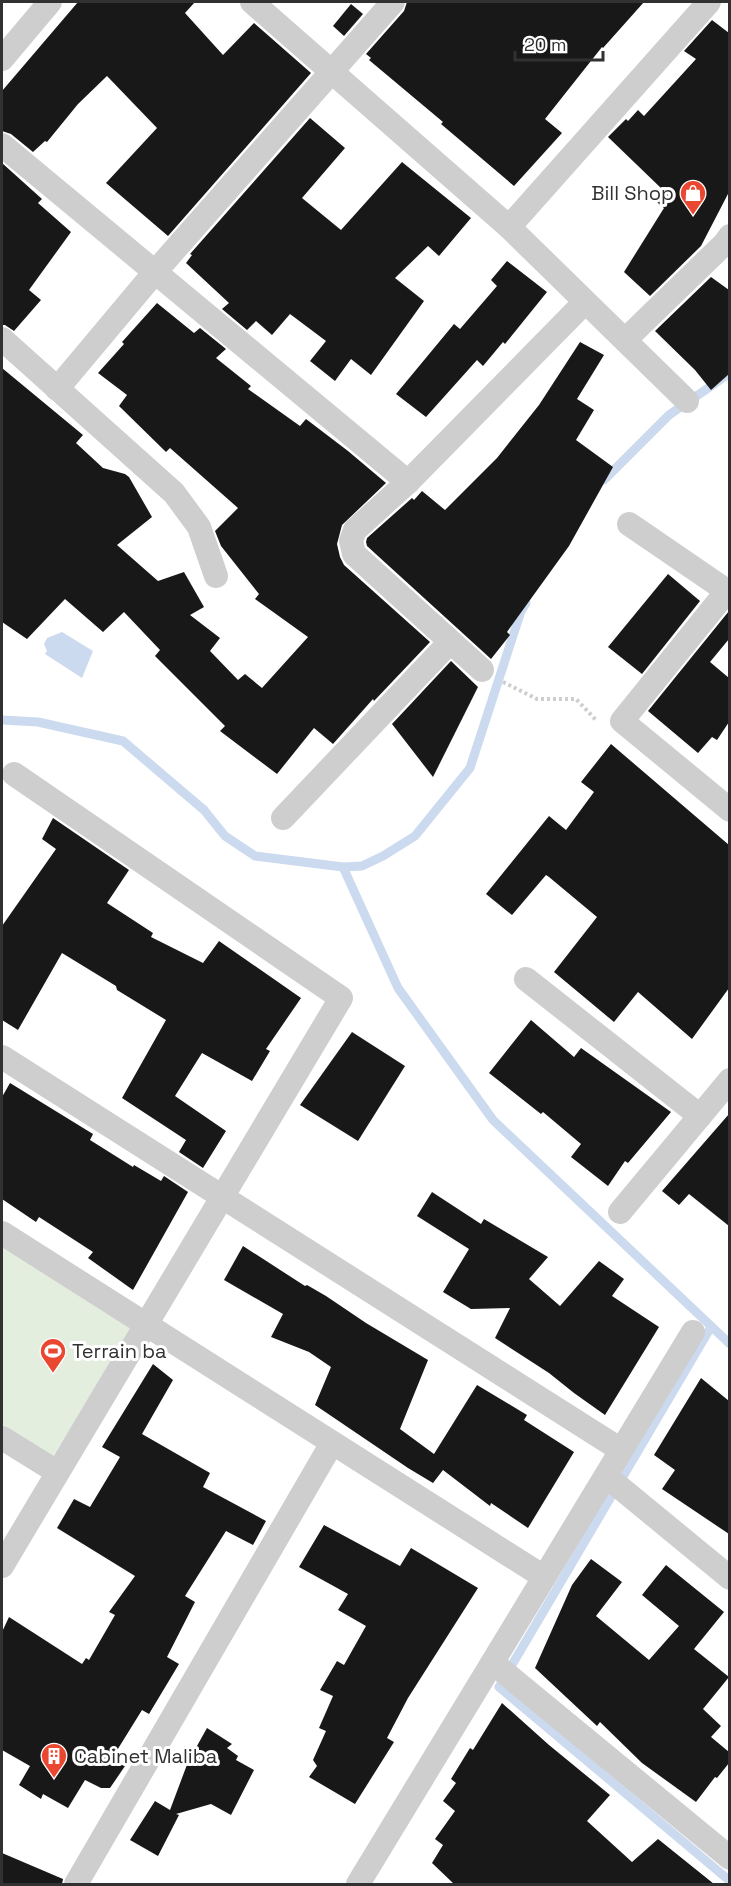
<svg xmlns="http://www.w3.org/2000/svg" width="731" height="1886" font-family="'Space Grotesk',sans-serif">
<rect width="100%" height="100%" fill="#fff"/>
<!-- green -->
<polygon fill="#e4eedf" points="2,1242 137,1324 53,1456 2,1425"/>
<!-- water -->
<polygon fill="#cbdaee" points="62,632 93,651 82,678 45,654 47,651 44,644 47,638"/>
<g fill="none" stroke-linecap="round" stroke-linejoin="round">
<!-- stream -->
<g stroke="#cbdaee" stroke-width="9">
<polyline points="604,480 669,415 730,373"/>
<polyline points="2,720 38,722 123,741 204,810 225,836 255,856 343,867 362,866 383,856 415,836 470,768 521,611 526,603"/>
<polyline points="343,867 398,988 493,1120 730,1344"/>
<polyline points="711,1327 499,1687 730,1881"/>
</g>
</g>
<!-- building -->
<g fill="#181818">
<polygon points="78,2 195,2 185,13 223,55 254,23 311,73 168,236 106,183 157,128 107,76 78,104 47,142 45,141 33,152 11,134 2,131 2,91"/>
<polygon points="407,2 644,2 603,48 602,47 545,119 562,133 514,186 441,124 443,122 369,60 371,58 366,54 404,11"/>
<polygon points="351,4 363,14 344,36 333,26"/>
<polygon points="712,20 729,33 729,192 701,246 650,296 624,272 664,208 653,199 663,190 608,137 626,119 628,121 638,110 644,116 696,59 684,51"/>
<polygon points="310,118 345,148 302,198 341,230 402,162 471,218 439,256 428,246 395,278 424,301 371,375 351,359 335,381 310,361 326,341 290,314 272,335 256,321 247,330 222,309 229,303 186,263 192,255 190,254"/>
<polygon points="2,163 42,199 38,203 71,232 29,290 41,300 14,331 5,325 2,325"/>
<polygon points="507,261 547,292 505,344 503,342 483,366 477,360 426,417 396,394 454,324 460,329 497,286 491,280"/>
<polygon points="711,277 729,290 729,374 711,390 695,370 655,331"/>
<polygon points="157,303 194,333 200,328 226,349 216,358 251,386 248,389 300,426 306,419 348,451 386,483 342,525 337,544 340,557 344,565 430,642 374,701 373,699 333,744 314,728 277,774 220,731 225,726 155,656 160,650 124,612 103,632 65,599 27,639 2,622 2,368 83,435 76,443 103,468 125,474 129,477 152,517 117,545 158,581 184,572 204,607 190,615 220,638 210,651 238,680 245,674 262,688 308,637 255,599 259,594 221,546 215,531 238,508 170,448 166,452 119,406 127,395 98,373 124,344 122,342"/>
<polygon points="580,342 604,355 577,399 594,410 576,440 613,467 569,546 507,632 510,635 491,659 367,546 366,542 367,538 412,498 414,500 422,491 445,510 497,458 539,405"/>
<polygon points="668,574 700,601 642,674 608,647"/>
<polygon points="729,611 729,639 710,662 729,678 729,722 717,740 712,737 698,753 648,711"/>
<polygon points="451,661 478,687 433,777 392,724"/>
<polygon points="611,744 729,845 729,988 692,1039 638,992 614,1022 554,972 597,917 549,877 546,875 512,915 486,894 549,816 566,830 594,792 581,782"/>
<polygon points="53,818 129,870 107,903 153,933 151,937 203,963 219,941 301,998 266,1049 270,1051 252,1081 202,1053 175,1096 226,1131 203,1168 179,1152 186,1140 122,1098 166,1020 117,990 116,986 62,953 18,1030 2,1020 2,926 56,849 42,839"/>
<polygon points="531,1020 574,1057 581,1048 671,1112 628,1163 625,1161 608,1186 571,1157 581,1144 543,1112 541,1114 489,1073"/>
<polygon points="352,1032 405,1066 358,1141 300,1105"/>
<polygon points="10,1083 93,1134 90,1140 133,1167 134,1165 161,1181 164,1176 188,1192 133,1290 88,1258 93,1252 39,1217 36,1222 2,1199 2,1097"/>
<polygon points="729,1114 729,1226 689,1194 679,1205 662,1191"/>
<polygon points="432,1192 481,1224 484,1219 548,1257 529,1279 560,1306 599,1261 624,1279 612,1296 659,1327 605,1415 574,1393 549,1373 495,1338 510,1308 471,1309 443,1292 469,1249 417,1216"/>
<polygon points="243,1246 305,1286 307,1285 326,1296 366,1323 428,1360 400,1429 434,1454 477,1385 527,1415 524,1420 574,1452 528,1528 491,1503 490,1506 443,1470 433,1483 408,1468 315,1405 331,1367 309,1352 271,1337 283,1314 224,1280"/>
<polygon points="153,1364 173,1380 142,1434 210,1473 203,1487 266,1521 253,1545 226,1531 185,1596 195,1602 167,1657 179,1664 149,1714 142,1710 111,1760 125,1766 110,1788 101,1788 85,1780 68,1808 43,1794 41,1799 19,1785 30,1766 2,1750 2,1632 9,1617 82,1664 86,1658 89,1660 115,1615 109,1612 135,1576 57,1528 74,1499 90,1507 120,1457 102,1447"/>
<polygon points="701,1378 729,1401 729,1534 662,1489 675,1470 654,1455"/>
<polygon points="324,1525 400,1566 411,1548 478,1588 408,1698 387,1738 394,1742 355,1804 309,1777 317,1766 313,1760 326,1731 319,1728 333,1696 320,1690 337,1661 344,1665 366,1626 338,1610 348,1594 299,1567"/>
<polygon points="591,1559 622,1582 596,1616 649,1660 679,1626 642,1595 666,1565 724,1612 694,1649 729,1677 703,1709 721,1726 711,1737 729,1752 729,1763 717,1778 715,1777 696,1802 642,1763 600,1722 597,1726 535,1668 572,1585"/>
<polygon points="502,1703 549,1745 610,1795 587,1821 632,1862 658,1839 714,1884 454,1884 432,1863 443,1845 435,1839 455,1811 443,1801 456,1783 451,1779 470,1748 473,1750"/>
<polygon points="207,1728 232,1744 227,1748 238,1756 236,1760 254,1770 231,1815 211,1804 176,1814 179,1815 158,1856 130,1840 155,1801 170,1810 188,1762"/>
<polygon points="2,1853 63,1879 62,1884 2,1884"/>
</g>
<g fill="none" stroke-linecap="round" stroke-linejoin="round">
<!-- path -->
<polyline stroke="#cecece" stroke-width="4" stroke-dasharray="3 3" stroke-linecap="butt" points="503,682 537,699 576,699 596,720"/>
<!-- minor -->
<g stroke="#cecece" stroke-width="24">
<polyline points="252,2 509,227 687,401"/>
<polyline points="2,59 50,2"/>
<polyline points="2,145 408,482"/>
<polyline points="509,227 709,2"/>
<polyline points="2,339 174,493 199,527 216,576"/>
<polyline points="625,340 725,243 730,236"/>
<polyline points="57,389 155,272 393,2"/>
<polyline points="629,524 730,593"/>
<polyline points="727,591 622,721 730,810"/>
<polyline points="482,670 354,554 351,541 355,530 408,482 585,302"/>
<polyline points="283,818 450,642"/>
<polyline points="526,979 700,1116"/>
<polyline points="2,1057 621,1450"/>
<polyline points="620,1212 730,1080"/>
<polyline points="2,1233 544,1577"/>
<polyline points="2,1438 57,1472"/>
<polyline points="606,1476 730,1578"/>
<polyline points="2,1566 341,998 14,774"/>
<polyline points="493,1663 730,1858"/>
<polyline points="76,1884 332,1443"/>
<polyline points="358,1884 693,1332"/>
</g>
</g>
<!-- icons -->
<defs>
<g id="shop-pin" transform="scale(1.35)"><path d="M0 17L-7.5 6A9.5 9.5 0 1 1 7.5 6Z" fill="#ea4731" stroke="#fff"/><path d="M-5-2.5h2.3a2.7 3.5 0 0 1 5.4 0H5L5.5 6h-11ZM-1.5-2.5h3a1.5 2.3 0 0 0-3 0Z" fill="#fff"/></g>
<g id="stadium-pin" transform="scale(1.35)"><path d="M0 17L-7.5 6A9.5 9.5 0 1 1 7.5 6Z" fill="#ea4731" stroke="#fff"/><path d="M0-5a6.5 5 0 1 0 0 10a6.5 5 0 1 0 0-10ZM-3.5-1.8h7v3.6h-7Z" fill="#fff"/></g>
<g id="building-pin" transform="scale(1.35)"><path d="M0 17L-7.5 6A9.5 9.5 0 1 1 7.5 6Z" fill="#ea4731" stroke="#fff"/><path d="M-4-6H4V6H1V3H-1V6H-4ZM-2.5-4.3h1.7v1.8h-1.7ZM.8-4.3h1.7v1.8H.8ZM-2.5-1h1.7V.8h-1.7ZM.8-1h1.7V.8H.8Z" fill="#fff"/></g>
</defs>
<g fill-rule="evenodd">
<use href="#shop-pin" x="693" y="193"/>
<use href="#stadium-pin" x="53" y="1351"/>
<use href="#building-pin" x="54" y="1756"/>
</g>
<g text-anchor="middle" stroke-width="6" stroke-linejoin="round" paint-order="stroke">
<!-- poi labels -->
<g font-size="20" fill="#313131" stroke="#fff" text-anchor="start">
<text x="674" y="200" text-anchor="end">Bill Shop</text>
<text x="72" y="1358">Terrain ba</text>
<text x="74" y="1763">Cabinet Maliba</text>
</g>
</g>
<!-- border -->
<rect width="731" height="1886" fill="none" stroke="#313131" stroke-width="6"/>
<!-- scale -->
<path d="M515 51v9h88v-9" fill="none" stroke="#313131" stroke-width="3"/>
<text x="524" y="51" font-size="18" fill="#313131" stroke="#ffffff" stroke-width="4.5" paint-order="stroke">20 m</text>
</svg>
